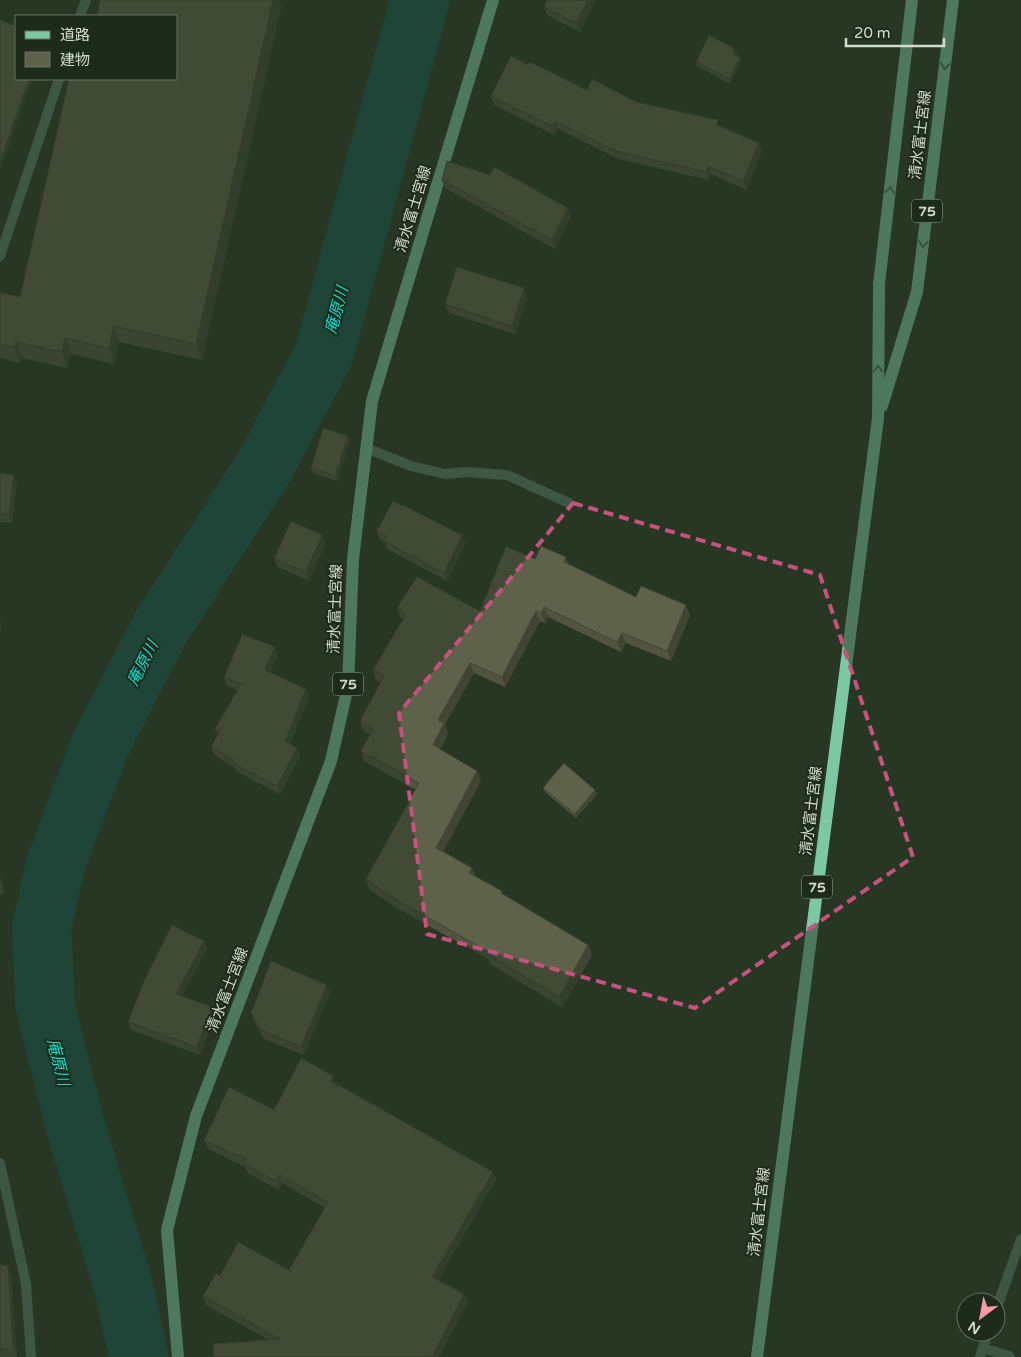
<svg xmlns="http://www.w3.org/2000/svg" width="1021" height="1357" font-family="'Varela Round','Noto Sans JP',sans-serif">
<rect width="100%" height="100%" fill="#283624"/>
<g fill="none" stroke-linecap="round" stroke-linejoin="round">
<!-- river -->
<polyline stroke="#145752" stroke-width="59" points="139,1357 122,1281 77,1132 45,1006 42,927 55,866 100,745 161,627 265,466 324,354 420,0"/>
<!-- street -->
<g stroke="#597d6c" stroke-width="10">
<polyline points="80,16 86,0"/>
<polyline points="0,256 59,79"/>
<polyline points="366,448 411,466 445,474 466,472 507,475 569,503"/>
<polyline points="0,1163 26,1284 31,1357"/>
<polyline points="996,1310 1021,1239"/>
<polyline points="983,1348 1009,1356 1010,1357"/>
<polyline points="980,1357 988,1332"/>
</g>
<!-- primary -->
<g stroke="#7cc8a5" stroke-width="12">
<polyline points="882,406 917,292 953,0"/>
<polyline points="178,1357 167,1230 196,1116 331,761 348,686 353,559 372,401 493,0"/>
<polyline points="757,1357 878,418 879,284 912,0"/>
</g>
</g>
<!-- wall -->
<g fill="#525440">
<polygon points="100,0 278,0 281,8 202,360 119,342 114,364 71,354 67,368 22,358 20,363 0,358 0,292 20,297 176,79"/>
<polygon points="596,0 580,32 547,15 544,7"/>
<polygon points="735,49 737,53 736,55 741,62 730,84 697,66 696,62"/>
<polygon points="528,65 587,90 636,102 720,126 759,143 762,151 746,190 711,174 709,180 619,159 558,129 555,135 494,105 491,96"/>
<polygon points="490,175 568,208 571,216 555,249 445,188 442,180"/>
<polygon points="524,288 527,297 515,334 449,313 445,304"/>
<polygon points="350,440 337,481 313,473 311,468"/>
<polygon points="0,473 17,483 12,523 0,522"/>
<polygon points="377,531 465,543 447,581 387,549 384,542 380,540"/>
<polygon points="325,544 309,581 278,567 274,559"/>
<polygon points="535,559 569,564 636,597 690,615 671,661 626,643 621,652 548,617 545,623 540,621 505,687 474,673 445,724 448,734 440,749 477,771 481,781 443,851 472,868 475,876 502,891 502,894 588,945 592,955 562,1007 490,964 488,959 395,907 369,889 366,879 416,790 364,761 361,751 370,735 364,731 360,721 381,683 376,680 373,670 403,620 401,618 397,608 480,611"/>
<polygon points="275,647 278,655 270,672 306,689 309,698 290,744 300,756 280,794 236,771 234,767 214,755 211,747 218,735 215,729 238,690 227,686 224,678"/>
<polygon points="543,788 595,790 597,794 576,818 545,792"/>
<polygon points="0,875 4,893 0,895"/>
<polygon points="204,941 207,948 182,996 212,1007 215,1015 200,1055 131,1030 128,1022"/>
<polygon points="330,993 304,1055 264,1039 254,1021 251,1013"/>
<polygon points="336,1083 493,1172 496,1180 438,1280 468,1302 439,1357 269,1340 206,1305 203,1296 220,1276 289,1270 325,1208 282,1183 279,1190 248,1173 245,1167 207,1148 204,1140"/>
<polygon points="0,1265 11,1274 17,1357 0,1357"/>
</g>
<!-- shaded-wall -->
<g fill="#424534">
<polygon points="273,0 278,0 281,8 202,360 196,344"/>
<polygon points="588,0 596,0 580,32 576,23"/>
<polygon points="735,49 737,53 734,58 733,53"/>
<polygon points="740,57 741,62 730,84 729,79"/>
<polygon points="29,79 32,79 0,171 0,162"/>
<polygon points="555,121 558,129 555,135 552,126"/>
<polygon points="759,143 762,151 746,190 743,181"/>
<polygon points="708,166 711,174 709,180 706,172"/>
<polygon points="568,208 571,216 555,249 552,240"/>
<polygon points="524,288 527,297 515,334 512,326"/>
<polygon points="114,326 119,342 114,364 109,348"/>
<polygon points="65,338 71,354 67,368 62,352"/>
<polygon points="16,342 22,358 20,363 15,347"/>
<polygon points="348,436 350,440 337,481 335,476"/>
<polygon points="14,475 17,483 12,523 9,514"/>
<polygon points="322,535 325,544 309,581 306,572"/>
<polygon points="462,535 465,543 447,581 444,573"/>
<polygon points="566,557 570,567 564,562"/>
<polygon points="686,605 690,615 671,661 667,651"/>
<polygon points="544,607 548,617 545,623 541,613"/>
<polygon points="536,611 540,621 505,687 502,677"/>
<polygon points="0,618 1,622 0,639"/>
<polygon points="622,633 626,643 621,652 617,642"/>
<polygon points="275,647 278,655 268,678 265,670"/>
<polygon points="470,663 474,673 445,724 448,734 437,755 433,745 438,720"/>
<polygon points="306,689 309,698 288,749 285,741"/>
<polygon points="297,748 300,756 280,794 277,786"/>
<polygon points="477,771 481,781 440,858 436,848"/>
<polygon points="595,790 597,794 576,818 575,814"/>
<polygon points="472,868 475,878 469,873"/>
<polygon points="0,875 4,893 1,884"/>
<polygon points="204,941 207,948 179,1001 176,994"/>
<polygon points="588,945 592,955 562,1007 559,997"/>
<polygon points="327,985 330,993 304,1055 301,1047"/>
<polygon points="212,1007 215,1015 200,1055 197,1047"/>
<polygon points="333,1076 336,1085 331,1081"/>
<polygon points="493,1172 496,1180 435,1286 432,1277"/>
<polygon points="279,1175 282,1183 279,1190 276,1181"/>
<polygon points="8,1265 11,1274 17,1357 13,1348"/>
<polygon points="464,1294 468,1302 439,1357 432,1357"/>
</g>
<!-- building -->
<g fill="#5f624a" stroke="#424534">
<polygon points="100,0 273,0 196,344 114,326 109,348 65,338 62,352 16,342 15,347 0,344 0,292 20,297 69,79 176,79 176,16 97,16"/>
<polygon points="547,0 588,0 576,23 544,7"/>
<polygon points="0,20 16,26 16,79 29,79 0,162"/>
<polygon points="709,35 735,49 733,53 740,57 729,79 696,62"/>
<polygon points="511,56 528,65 530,62 587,90 592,79 636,102 718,120 717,125 759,143 743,181 708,166 706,172 616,151 555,121 552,126 491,96"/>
<polygon points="447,161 490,175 494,167 568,208 552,240 442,180"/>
<polygon points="457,267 524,288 512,326 445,304"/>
<polygon points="323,428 348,436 335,476 311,468"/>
<polygon points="0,473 14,475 9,514 0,514"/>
<polygon points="393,501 402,506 403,505 462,535 444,573 384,541 385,536 377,531"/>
<polygon points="291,521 322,535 306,572 274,559"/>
<polygon points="506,546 535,559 541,546 566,557 564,562 636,597 641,586 686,605 667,651 622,633 617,642 544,607 541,613 536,611 502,677 470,663 438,720 444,723 433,745 477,771 436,848 472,868 469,873 502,891 501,893 588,945 559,997 486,953 487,951 392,897 366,879 419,783 361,751 373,729 360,721 384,676 373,670 406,614 397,608 417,577 480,611"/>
<polygon points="242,634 275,647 265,670 306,689 285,741 297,748 277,786 233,763 234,760 211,747 220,731 215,729 241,684 224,678"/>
<polygon points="564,763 595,790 575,814 543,788"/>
<polygon points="172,925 204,941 176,994 212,1007 197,1047 128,1022 144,981"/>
<polygon points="271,961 327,985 301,1047 261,1030 251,1013"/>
<polygon points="301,1058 333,1076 331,1081 493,1172 432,1277 464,1294 432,1357 214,1357 213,1344 280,1339 203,1296 216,1273 220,1276 238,1242 289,1270 328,1202 279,1175 276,1181 244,1164 247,1160 204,1140 229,1087 274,1110"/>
<polygon points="0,1265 8,1265 13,1348 0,1350"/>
</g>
<!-- one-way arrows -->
<defs><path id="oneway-chevron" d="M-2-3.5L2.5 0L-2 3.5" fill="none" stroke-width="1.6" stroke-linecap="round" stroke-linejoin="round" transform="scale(1.25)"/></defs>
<g stroke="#487259">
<use href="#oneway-chevron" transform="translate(945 66) rotate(97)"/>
<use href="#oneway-chevron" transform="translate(890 190) rotate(-83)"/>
<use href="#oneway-chevron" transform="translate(923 244) rotate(97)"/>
<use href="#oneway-chevron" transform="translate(878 369) rotate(-90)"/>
</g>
<!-- marked area -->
<path d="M0 0H1021V1357H0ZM573,503l247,72 93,282 -218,151 -268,-74 -28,-221z" fill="#283624" fill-opacity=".55" fill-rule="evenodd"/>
<path fill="none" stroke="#c7527e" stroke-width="4" stroke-dasharray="10 6" stroke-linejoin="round" d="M573,503l247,72 93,282 -218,151 -268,-74 -28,-221z"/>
<g text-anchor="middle" stroke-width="4" stroke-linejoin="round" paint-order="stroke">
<!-- shield labels -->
<g fill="#1e2b1a" stroke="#9ca699" stroke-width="1">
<rect x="912" y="199.5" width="30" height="23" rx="4"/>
<rect x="333" y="672.5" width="30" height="23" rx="4"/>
<rect x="802" y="875.5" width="30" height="23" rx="4"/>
</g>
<g font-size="14" font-weight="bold" fill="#d2dbcf">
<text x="927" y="216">75</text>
<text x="348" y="689">75</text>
<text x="817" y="892">75</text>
</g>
<!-- street labels -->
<g font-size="15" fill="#d2dbcf" stroke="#1e2b1a">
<text transform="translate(920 135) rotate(-83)" y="5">清水富士宮線</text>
<text transform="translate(413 209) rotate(-73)" y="5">清水富士宮線</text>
<text transform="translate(335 609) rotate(-88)" y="5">清水富士宮線</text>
<text transform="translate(811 811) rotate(-83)" y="5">清水富士宮線</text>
<text transform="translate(227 990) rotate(-69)" y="5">清水富士宮線</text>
<text transform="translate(759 1212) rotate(-83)" y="5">清水富士宮線</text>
</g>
<!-- water labels -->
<g font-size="16" font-style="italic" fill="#15dbd0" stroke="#1e2b1a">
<text transform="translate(336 310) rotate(-75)" y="6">庵原川</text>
<text transform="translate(142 663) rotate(-63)" y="6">庵原川</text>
<text transform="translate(59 1062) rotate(76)" y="6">庵原川</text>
</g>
</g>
<!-- legend -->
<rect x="15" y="15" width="162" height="65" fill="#1e2b1a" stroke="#667162"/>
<rect x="25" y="31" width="25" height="8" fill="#7cc8a5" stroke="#667162"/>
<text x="60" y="40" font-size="15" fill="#d2dbcf">道路</text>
<rect x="25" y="52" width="25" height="15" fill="#5f624a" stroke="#667162"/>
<text x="60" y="65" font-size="15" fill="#d2dbcf">建物</text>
<!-- north arrow -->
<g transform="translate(981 1317) rotate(212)"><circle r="24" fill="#1e2b1a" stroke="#667162"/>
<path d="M0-4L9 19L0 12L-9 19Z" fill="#f49aa3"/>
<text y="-8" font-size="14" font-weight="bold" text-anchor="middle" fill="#d2dbcf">N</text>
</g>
<!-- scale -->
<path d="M846 38v8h98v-8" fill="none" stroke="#d2dbcf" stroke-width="2.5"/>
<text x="854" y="38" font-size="15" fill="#d2dbcf" stroke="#1e2b1a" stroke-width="4" paint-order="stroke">20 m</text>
</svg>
